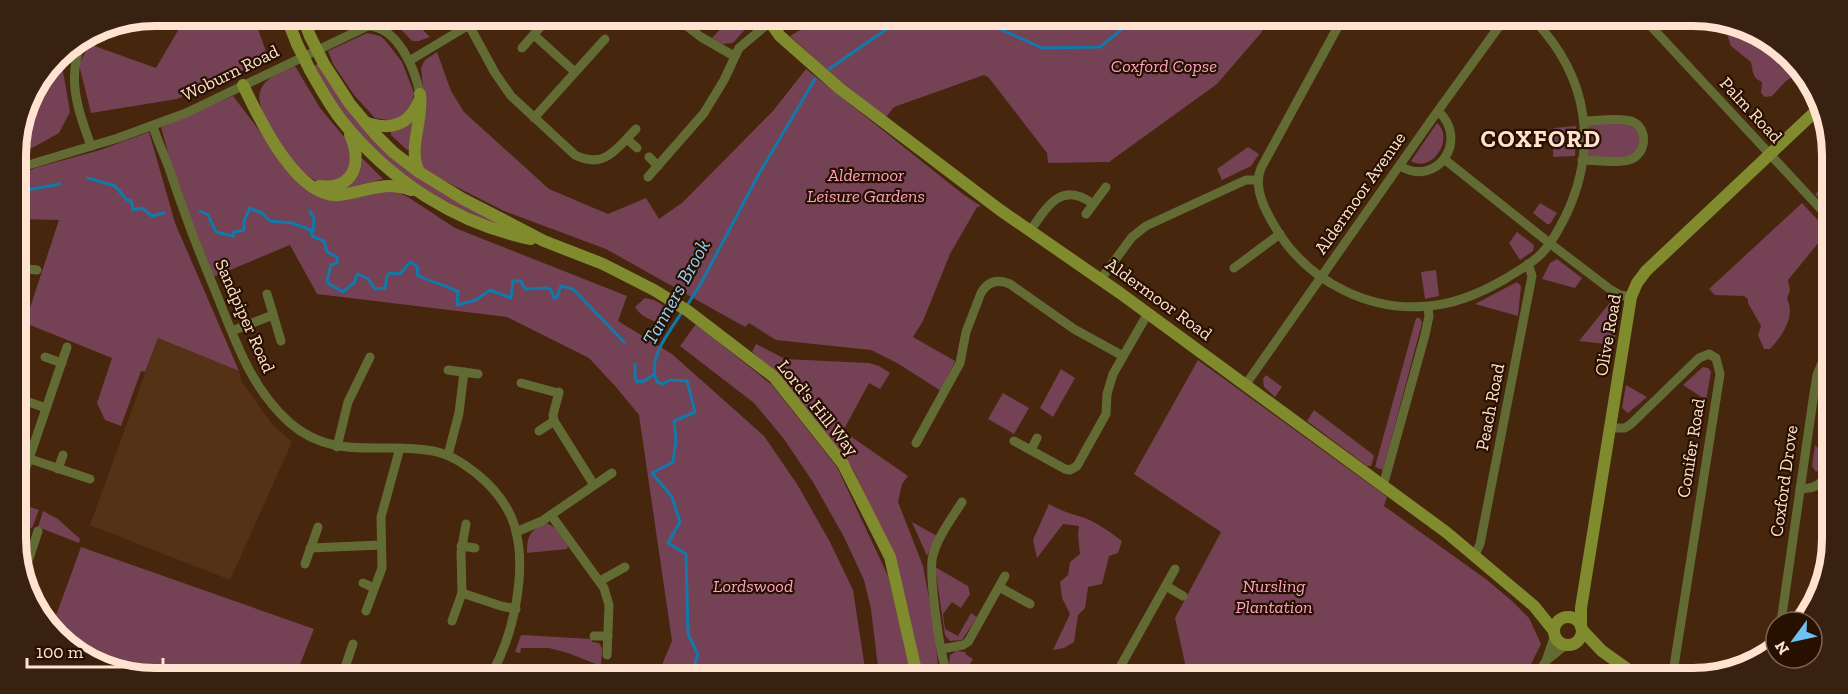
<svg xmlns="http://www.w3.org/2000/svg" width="1848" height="694" font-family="'Zilla Slab',serif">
<rect width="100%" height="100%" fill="#46260d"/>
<!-- built -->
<polygon fill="#553116" points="158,338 239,371 242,382 272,424 292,442 230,580 90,525"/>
<!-- green -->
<g fill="#754155">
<polygon points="187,15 253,15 269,60 177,99 91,113 79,65 89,44 156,68"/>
<polygon points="385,16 409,16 430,37 419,41 412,41 392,20"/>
<polygon points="731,18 751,18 749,25 733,43 723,44 712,38"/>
<polygon points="821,18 1268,20 1261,33 1217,84 1109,162 1048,163 1047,153 989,78 984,75 894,107 886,117 838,80 790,36"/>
<path d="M1705,22h34l60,41 1,2 -6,5v6l-8,5 -14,15 -7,1 -4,-4 1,-11c-10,-4 -9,-11 -11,-20l-20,-16 -3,-9 -6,-10 -15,-1z"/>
<polygon points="367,33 380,36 385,40 402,62 414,93 411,110 393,121 375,118 354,95 333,64 328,51"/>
<polygon points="437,52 451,91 464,112 549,189 608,214 646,198 659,219 683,202 773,111 806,69 964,195 981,206 977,207 950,254 923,321 913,337 955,361 941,391 897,363 871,350 776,340 749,323 745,327 606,249 504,211 425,171 419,160 425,105 421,68 425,60"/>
<polygon points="54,61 63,71 70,112 59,133 34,147 15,154 15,145 29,93"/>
<path d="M319,63l27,44 28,33 135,90c-66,-25 -128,-63 -170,-121 -9,-13 -17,-29 -25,-43z"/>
<path d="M295,66l25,42 30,36 3,19 -13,17c-7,1 -17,3 -23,1 -21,-7 -67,-71 -56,-92 6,-13 22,-17 34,-23z"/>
<polygon points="233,96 256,126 284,167 299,181 368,192 397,192 408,197 455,228 627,296 618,321 672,354 764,436 797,484 830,542 853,590 866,675 658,674 672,641 639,415 616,387 589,358 507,317 317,294 290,245 213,277 183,208 161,127"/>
<polygon points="413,120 409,149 407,150 391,135 391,132 400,130"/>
<polygon points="1626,120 1641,130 1636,156 1582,160 1584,121"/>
<path d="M1437,123c18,15 -5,51 -26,38z"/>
<polygon points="1576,126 1575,156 1553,157 1554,128"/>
<polygon points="149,132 175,223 239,371 158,338 145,372 141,371 121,426 105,420 97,403 112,358 25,323 59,220 16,219 15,177 35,168 100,150"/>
<polygon points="1248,147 1259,154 1251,166 1222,180 1217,169"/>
<polygon points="361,159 363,159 383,179 336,192"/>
<polygon points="1831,181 1831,211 1815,194"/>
<polygon points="1540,203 1557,213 1550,224 1547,224 1533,213"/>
<path d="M1802,203l28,30v9l-6,-6 -36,44 2,10 -3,9c9,17 -5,37 -17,50h-6l-6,-14 3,-9 -13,-23v-4l-4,-3 -29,-1 -6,-6z"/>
<polygon points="1517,232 1534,245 1533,251 1520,260 1509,243"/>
<polygon points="1557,259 1582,278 1575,288 1542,279 1550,263"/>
<polygon points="1436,270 1439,296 1425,299 1421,272"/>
<polygon points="1517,282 1521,286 1518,316 1475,304"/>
<path d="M645,298l9,2 19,11 -11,13c-11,-4 -21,-7 -27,-17z"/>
<polygon points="1612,300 1619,311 1614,345 1579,341"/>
<polygon points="1416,318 1420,318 1422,323 1383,470 1375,467"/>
<polygon points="696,324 772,385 837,467 888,576 912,675 879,675 871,609 864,580 844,537 813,482 784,439 754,403 680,346"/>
<polygon points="756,344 785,359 869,363 879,366 890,373 880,389 869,383 843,431 908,476 902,484 898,502 923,566 934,625 939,675 922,675 894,557 852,467 775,372 752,352"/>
<polygon points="1198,360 1379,491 1387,497 1384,506 1487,580 1512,601 1529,618 1541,644 1524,678 1516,673 1511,678 1198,676 1186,668 1175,618 1221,532 1134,474"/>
<polygon points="1703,367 1708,368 1711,372 1706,400 1683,385"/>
<polygon points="1061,369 1075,378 1053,417 1040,408"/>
<polygon points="1266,375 1282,387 1275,397 1264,387 1263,379"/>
<polygon points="1626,385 1647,397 1628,413 1622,408"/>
<polygon points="1003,393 1029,408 1014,434 988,419"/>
<polygon points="1314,410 1371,453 1374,456 1371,466 1367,466 1307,421"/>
<polygon points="1815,445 1827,458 1827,464 1816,472 1812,466"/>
<polygon points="18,503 39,510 32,528 17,523"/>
<path d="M1049,504c12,7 23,10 36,14 14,6 25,14 37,23l-4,12 -9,3 -7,28 -14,3 -3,21 -7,7 -4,27 -10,6 -11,2 17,-36 -8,-16 -2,-16 8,-7 2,-13 10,-8 -2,-19 1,-9 -16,-2 -26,34 -4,-18z"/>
<polygon points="43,511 58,519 80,539 79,543 38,527"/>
<polygon points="912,522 937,536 927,556"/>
<path d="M547,523l8,5 13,18 -1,3 -40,4c0,-18 3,-23 20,-30z"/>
<polygon points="81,547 314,629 297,672 142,672 120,663 114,672 109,672 50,632"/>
<polygon points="935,567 968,586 970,594 961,608 952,602 943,614 945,629 958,636 971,613 977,617 962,640 950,641 945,635"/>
<polygon points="521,635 592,639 592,642 599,643 602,648 601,666 568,653 549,648 521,648 520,653 515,652"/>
<polygon points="957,651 966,652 965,654 973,659 963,675 955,675 949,665 950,655"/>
</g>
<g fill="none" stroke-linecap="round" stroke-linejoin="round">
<!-- stream -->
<g stroke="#117aab" stroke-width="3">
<polyline points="978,19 1042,48 1100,47 1133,20"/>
<polyline points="829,69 901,19"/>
<polyline points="88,178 115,186 126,199 131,201 133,210 142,208 152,216 164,213"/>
<polyline points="16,192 60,184"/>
<path d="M200,211l8,4 8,17 17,4 1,-4 10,-2v-9l6,-13 12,5 8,8 22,2 19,7 1,6 12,5 3,11 10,5v6l-6,2 -4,16 2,3 14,8 12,-10 1,-6 2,-2 10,5 7,10 10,-1 2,-12 3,-3 10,1 10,-12 8,5 -1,8c10,5 18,8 28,11 6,2 7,4 13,5l-1,14 19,-5 14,-10 21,8 2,-17h8l4,8 23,-1 3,2 3,8 3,-1 4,-11 12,3 51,53"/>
<polyline points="310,211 314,219 313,232"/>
<polyline points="686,307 700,285 760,172 815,79"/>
<path d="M682,312c-12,19 -36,47 -25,70l6,2 7,-4 17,1 8,31 -21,9 2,19 -3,22 -21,11 20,24 8,25 -12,21 18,11 2,80 10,21 -7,19"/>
<polyline points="635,364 635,377 637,382 644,381 653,375"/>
</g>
<!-- street -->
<g stroke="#636b34" stroke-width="9">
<path d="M464,16l31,57 16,23 64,59c30,15 42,-7 61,-26"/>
<polyline points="675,17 701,37 734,56"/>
<path d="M1341,21l-80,147c-9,22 7,48 19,67 32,48 91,77 148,71 28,-2 53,-13 77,-27 12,-8 27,-15 37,-26 10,-10 18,-26 24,-38 33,-70 21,-138 -30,-193"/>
<polyline points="1647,22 1831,220"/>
<path d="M85,35c-20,40 -8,72 6,111"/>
<polyline points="534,35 575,72"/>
<polyline points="522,48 549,17"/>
<polyline points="409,61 469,25"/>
<polyline points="534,118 605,39"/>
<path d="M153,126c4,14 11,28 16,42 13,39 27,77 43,115 21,50 36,103 78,140 45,39 92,18 143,28 17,3 31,13 44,23 16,13 30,30 37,50 14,44 0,110 -22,149"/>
<polyline points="627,139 637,148"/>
<polyline points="649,157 658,166"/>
<polyline points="1444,159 1552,245 1611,290 1620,295 1631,297"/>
<path d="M1582,160c14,0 33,4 47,0 18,-5 20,-33 2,-39 -14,-4 -33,0 -47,0"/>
<path d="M1400,166c37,22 70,-26 38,-55"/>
<path d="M15,169l103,-31 68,-25 182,-87c30,1 47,43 52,68"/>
<polyline points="648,177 704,113 724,80 739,48 770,22"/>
<polyline points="1086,214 1106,187"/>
<path d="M1030,231c17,-24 31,-51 63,-27"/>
<polyline points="16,268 37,270"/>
<polyline points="1234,268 1280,234"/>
<polyline points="1101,279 1132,237 1146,226 1237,184 1246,180 1258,180"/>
<polyline points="267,294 281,341"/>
<polyline points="232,331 273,315"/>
<polyline points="45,357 62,363"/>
<polyline points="448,370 478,374"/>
<polyline points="521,383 558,393"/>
<polyline points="1246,384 1432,119 1503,21"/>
<polyline points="559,392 553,415 554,421 594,485"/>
<polyline points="17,398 46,408"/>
<polyline points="1610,428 1625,428 1631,424 1699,358 1709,354 1716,358 1720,374 1672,679"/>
<polyline points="539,431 554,421"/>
<polyline points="1014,441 1065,469 1070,470 1077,466 1106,414 1107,394 1113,374 1148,313"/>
<path d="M916,443l44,-80 6,-31 15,-39c7,-12 17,-14 29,-9l64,45 49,27"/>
<polyline points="337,447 348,402 370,357"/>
<polyline points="1031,450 1037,438"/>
<polyline points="448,455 459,413 464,372"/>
<polyline points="30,459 90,479"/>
<polyline points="58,469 63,455"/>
<polyline points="1383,486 1425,335 1429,316 1428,307"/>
<path d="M1800,488c13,2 19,-3 27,-12"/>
<polyline points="18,491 67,347"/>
<polyline points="551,515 604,588 609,605 607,655"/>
<polyline points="516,532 542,521 612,473"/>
<polyline points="461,546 475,548"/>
<polyline points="310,548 381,545"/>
<polyline points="1475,555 1480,544 1532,276 1528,264"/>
<polyline points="305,564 318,527"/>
<polyline points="23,577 38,531"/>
<polyline points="600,581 625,567"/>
<polyline points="363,583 374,588"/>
<polyline points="1166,586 1183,596"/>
<polyline points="999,587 1030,604"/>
<polyline points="462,593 501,606 516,609"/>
<polyline points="366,611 382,568 381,517 400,448"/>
<polyline points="452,621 462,593 461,552 466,524"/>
<polyline points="1781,622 1813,400 1817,375 1829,346"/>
<polyline points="594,636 608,636"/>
<polyline points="942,649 963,645 968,642 1005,576"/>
<polyline points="1547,660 1567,644"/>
<polyline points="345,668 357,673"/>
<polyline points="343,673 353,644"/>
<path d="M948,675c-8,-17 -20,-103 -15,-120 5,-19 19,-37 29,-53"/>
<polyline points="1115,676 1175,569"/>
<polyline points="1535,678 1546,661 1555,635"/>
</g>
<!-- secondary -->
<g stroke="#808b2d" stroke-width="12">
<polyline points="286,16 297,44"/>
<polyline points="302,16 310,36"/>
<polyline points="767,18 780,36 839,88 1000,210 1120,293 1446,532 1534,606 1554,631"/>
<polyline points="324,64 350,104 376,135 393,152 419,172 463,199 544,241 603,264 654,290 688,311 774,377 843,464 890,557 917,675"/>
<path d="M310,70c10,18 20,36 32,51 48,60 115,103 189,118"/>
<path d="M243,85c15,31 53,114 96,110 28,-3 43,-15 72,-5"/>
<path d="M365,122c24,9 44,4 54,-21"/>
<path d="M419,172c-12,-24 5,-52 1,-78"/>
<path d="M319,186c35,5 44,-24 31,-51"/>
<circle cx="1568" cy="631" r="14"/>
<polyline points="1581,627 1581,608 1631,297 1637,283 1646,271 1819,108"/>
<polyline points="1582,630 1602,651 1640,678"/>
</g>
<!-- secondary-bridge -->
<g stroke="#808b2d" stroke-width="12">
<polyline points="310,36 324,64"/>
<polyline points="297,44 310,70"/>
</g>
</g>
<g text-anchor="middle" stroke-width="4.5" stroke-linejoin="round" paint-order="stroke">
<!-- park labels -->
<g font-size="18" font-style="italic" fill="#fca1c3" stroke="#281000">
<text x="1164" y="72">Coxford Copse</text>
<text x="866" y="181">Aldermoor<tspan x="866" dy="21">Leisure Gardens</tspan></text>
<text x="753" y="592">Lordswood</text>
<text x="1274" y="592">Nursling<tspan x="1274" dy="21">Plantation</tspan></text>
</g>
<!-- street labels -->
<g font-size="18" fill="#ffe3d0" stroke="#281000">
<text transform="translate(230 73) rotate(-26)" y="6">Woburn Road</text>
<text transform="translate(1751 110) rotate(47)" y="6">Palm Road</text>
<text transform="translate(1360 193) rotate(-55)" y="6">Aldermoor Avenue</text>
<text transform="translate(1159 299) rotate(36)" y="6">Aldermoor Road</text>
<text transform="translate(245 316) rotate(66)" y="6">Sandpiper Road</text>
<text transform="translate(1608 335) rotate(-80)" y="6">Olive Road</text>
<text transform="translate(1490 407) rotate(-79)" y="6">Peach Road</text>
<text transform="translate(818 408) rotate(51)" y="6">Lord's Hill Way</text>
<text transform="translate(1691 448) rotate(-81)" y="6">Conifer Road</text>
<text transform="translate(1784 481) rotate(-82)" y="6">Coxford Drove</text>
</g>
<!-- water labels -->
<g font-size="20" font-style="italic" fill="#90d1f9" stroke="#281000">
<text transform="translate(676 292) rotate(-61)" y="7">Tanners Brook</text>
</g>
<!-- district labels -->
<g font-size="24" font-weight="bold" letter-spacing="1.5" fill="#ffe3d0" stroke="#281000">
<text x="1541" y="147">COXFORD</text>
</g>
</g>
<!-- crop -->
<path d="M0 0H1848V694H0ZM155 26H1693A129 129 0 0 1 1822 155V539A129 129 0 0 1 1693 668H155A129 129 0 0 1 26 539V155A129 129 0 0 1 155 26Z" fill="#392111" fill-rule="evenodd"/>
<path fill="none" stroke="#ffe3d0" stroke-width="8" d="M155 26H1693A129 129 0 0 1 1822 155V539A129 129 0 0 1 1693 668H155A129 129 0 0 1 26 539V155A129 129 0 0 1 155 26Z"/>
<!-- north arrow -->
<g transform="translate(1794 640) rotate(237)"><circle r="28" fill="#281000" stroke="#7e6453" stroke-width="1.5"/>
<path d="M0-4.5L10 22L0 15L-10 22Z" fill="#6ec2f3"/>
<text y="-9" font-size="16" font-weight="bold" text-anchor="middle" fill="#ffe3d0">N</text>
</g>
<!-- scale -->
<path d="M27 658v9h136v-9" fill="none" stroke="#ffe3d0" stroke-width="3"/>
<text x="36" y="658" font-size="18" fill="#ffe3d0" stroke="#281000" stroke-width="4.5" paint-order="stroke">100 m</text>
</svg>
